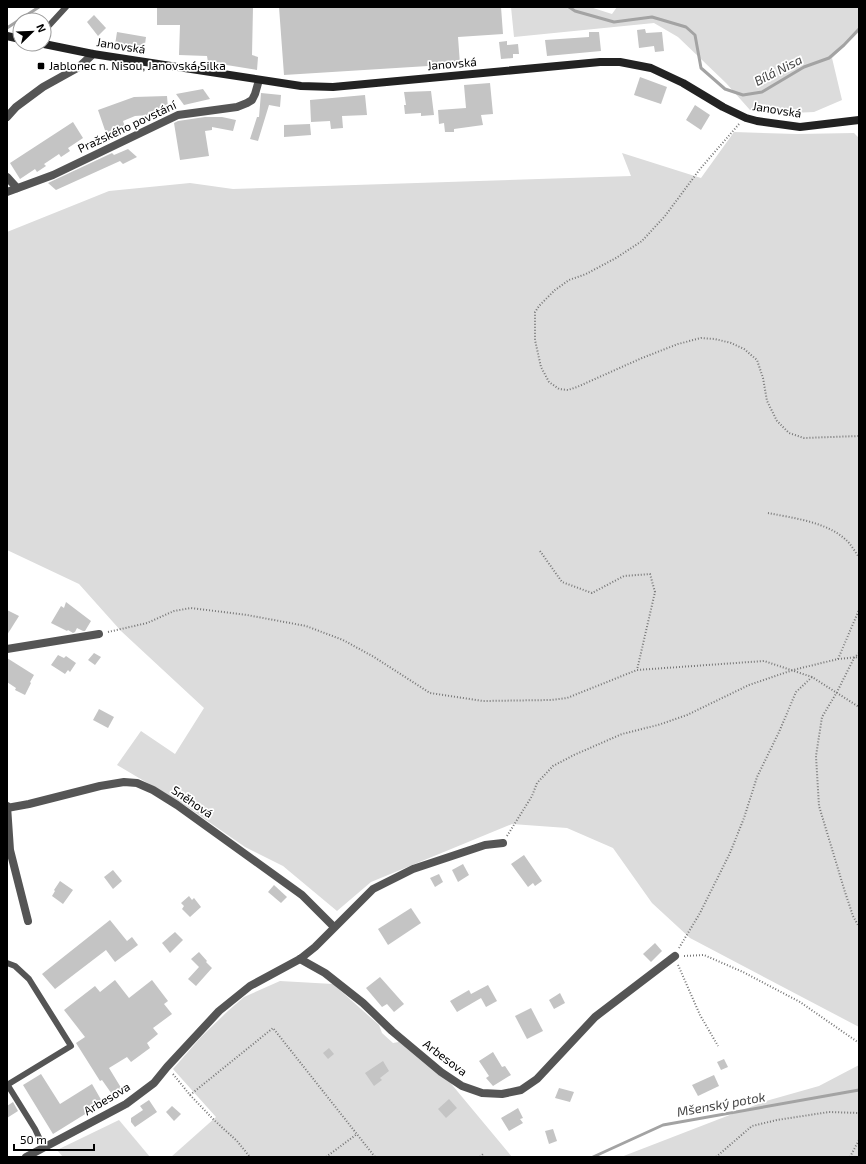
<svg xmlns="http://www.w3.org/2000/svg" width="866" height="1164" font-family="'Exo 2',sans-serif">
<rect width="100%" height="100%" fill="#fff"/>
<!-- green -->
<g fill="#dcdcdc">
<polygon points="511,7 590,7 612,14 617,7 859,7 859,32 832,58 842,100 814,112 792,113 750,110 726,83 678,37 654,23 514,37"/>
<polygon points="734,132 797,134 854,133 859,138 859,1027 690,938 652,903 613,848 567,828 512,824 371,882 337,911 283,866 245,847 183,804 117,765 141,731 175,754 204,708 121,631 79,584 7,550 7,232 109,191 190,183 233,189 631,176 622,153 701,178"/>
<polygon points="280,981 333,984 379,1025 382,1033 393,1043 399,1042 448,1080 512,1157 171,1157 216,1117 173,1069 201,1037 229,1010 244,997"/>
<polygon points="859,1065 859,1157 621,1157 766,1101 819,1086"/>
<polygon points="119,1120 150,1157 63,1157 57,1150"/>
</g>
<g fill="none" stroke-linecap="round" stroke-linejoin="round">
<!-- stream -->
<g stroke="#a3a3a3" stroke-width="3">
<polyline points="569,7 575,11 614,22 652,17 686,27 695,35 701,68 725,89 743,95 762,92 804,67 829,58 844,45 859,29"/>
<polyline points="7,28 39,7"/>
<polyline points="593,1157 663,1125 859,1090"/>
</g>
</g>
<!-- building -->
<g fill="#c4c4c4">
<polygon points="157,7 253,7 252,55 258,57 257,70 208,62 207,56 179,55 180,25 157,25"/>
<polygon points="279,7 501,7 503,34 458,37 460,64 284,75"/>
<polygon points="94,15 106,28 98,36 87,22"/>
<polygon points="645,29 646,33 662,32 664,51 655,52 654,46 639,48 637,30"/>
<polygon points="117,32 146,37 144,51 115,45"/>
<polygon points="589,32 599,32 601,51 547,56 545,40 589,37"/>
<polygon points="507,41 507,45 518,44 519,54 513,54 513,58 501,59 499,42"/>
<polygon points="640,77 667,87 661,104 634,95"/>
<polygon points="490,83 493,114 481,115 483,125 454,129 454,132 445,132 444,123 439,124 438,110 466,108 464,85"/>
<polygon points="203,89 210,99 184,105 176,94"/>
<polygon points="431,91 434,115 421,116 421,113 405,114 404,105 406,105 404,92"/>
<polygon points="261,93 281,95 280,107 269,105 258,141 250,139 257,117 259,117"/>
<polygon points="365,95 367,115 342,116 343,128 331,129 330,121 311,122 310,100"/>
<polygon points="167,96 168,108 148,112 149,115 135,116 123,121 127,133 108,139 98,110 134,97"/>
<polygon points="695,105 710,115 701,130 686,120"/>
<polygon points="205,117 222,117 236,120 233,131 212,127 212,130 205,131 209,156 180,160 174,123 178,121"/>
<polygon points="73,122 83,138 68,148 70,151 61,157 59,154 44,164 46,166 37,172 35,169 20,179 10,163"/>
<polygon points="310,124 311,135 284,137 284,125"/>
<polygon points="128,149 137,157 123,164 120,161 56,190 48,183 112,153 114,155"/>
<polygon points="66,602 91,621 85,631 83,631 77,628 75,632 73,633 68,630 67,631 51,623 61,606 64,608"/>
<polygon points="7,610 19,616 7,635"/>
<polygon points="94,653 101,657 95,665 88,660"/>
<polygon points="58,655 64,658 66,656 76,663 70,672 68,670 65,674 51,665"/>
<polygon points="7,658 34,675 30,682 31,683 25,695 15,690 16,688 7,682"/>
<polygon points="99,709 114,717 108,728 93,720"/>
<polygon points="524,855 542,881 535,886 533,883 528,887 511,864"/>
<polygon points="463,864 469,875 458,882 452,870"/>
<polygon points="113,870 122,881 113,889 104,877"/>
<polygon points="439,874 443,882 435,887 430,878"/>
<polygon points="60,881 73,890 63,904 52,896 55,891 54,890"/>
<polygon points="274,885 287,897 281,903 268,892"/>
<polygon points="189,896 192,900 194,898 201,907 190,917 182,909 184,906 181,903"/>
<polygon points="411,908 421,923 388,945 378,929"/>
<polygon points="110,920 127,941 132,937 138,945 115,962 106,950 55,989 42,974"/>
<polygon points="175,932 183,940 170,953 162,943"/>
<polygon points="655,943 662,951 651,962 643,954"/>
<polygon points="199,952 207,961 206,962 212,968 196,986 188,979 199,967 191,959"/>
<polygon points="380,977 404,1004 394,1012 387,1004 382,1007 366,988"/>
<polygon points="115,980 129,998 152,980 168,1001 164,1004 172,1014 153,1028 158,1034 147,1043 150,1048 131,1062 127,1057 109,1068 123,1091 114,1097 102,1080 100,1081 76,1043 85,1037 64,1010 95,986 100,992"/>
<polygon points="488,985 497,1001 486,1007 481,998 457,1012 450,1001 469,990 471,994"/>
<polygon points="560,993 565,1003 554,1009 549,1000"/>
<polygon points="531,1008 543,1031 527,1039 515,1016"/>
<polygon points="329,1048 334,1054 328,1059 323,1053"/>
<polygon points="493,1052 502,1067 505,1066 511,1075 493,1086 486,1078 489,1076 479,1061"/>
<polygon points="724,1059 728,1067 721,1070 717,1062"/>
<polygon points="383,1061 389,1071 380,1078 382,1080 374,1086 365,1073"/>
<polygon points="41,1074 60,1104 92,1084 103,1103 53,1134 23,1085"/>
<polygon points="714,1075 719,1086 698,1096 692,1085"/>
<polygon points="559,1088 574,1092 570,1102 555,1098"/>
<polygon points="449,1099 457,1108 446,1118 438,1109"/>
<polygon points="149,1100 157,1112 135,1127 131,1122 131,1118 143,1110 140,1106"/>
<polygon points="13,1102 18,1111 7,1118 7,1106"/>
<polygon points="172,1106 181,1114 174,1121 166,1112"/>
<polygon points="518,1108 523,1118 520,1119 523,1123 509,1131 501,1118"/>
<polygon points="553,1129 557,1141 549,1144 545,1131"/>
</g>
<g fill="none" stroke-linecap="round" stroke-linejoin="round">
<!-- path -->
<g stroke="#777" stroke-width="2" stroke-dasharray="1 2" stroke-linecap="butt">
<polyline points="739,124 700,169 665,216 642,241 616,258 586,274 569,280 555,290 539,306 535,312 535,340 541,367 549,382 559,389 568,390 577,387 642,358 678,344 701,338 715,339 731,343 744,349 757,360 763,378 767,401 777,421 789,433 804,438 859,436"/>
<path d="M768,513c25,5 59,9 78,27 5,4 9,12 13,17"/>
<polyline points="540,551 562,582 592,593 624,576 650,574 655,592 637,670"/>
<polyline points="108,632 147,623 174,611 191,608 247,615 306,626 343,640 374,657 430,693 483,701 551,700 567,698 637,670 764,661 812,677 859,707"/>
<polyline points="859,653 854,658 837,692 822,717 816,756 819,806 845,892 853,916 859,927"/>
<polyline points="838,659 859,610"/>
<polyline points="507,836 532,796 537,783 553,766 574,755 622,734 658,725 687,715 749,685 793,670 838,659 859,657"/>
<polyline points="679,948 700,913 730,853 744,818 757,777 779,732 796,692 812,677"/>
<polyline points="684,956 704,955 743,972 800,1002 859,1043"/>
<polyline points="678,965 700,1015 718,1046"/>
<polyline points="173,1074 190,1095 214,1120 237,1141 250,1157"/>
<polyline points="190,1095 273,1028 375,1157"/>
<polyline points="326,1157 357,1134"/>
<polyline points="480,1157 483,1154"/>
<polyline points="716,1157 752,1126 777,1120 829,1112 859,1113"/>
<polyline points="850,1157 859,1140"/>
</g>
<!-- lane -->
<g stroke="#555" stroke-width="6">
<polyline points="44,31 66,7"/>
<polyline points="7,963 15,966 29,979 71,1046 7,1085"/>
<polyline points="7,1084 35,1129 44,1148"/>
</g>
<!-- street -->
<g stroke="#555" stroke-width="8">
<polyline points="7,117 16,107 43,87 79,67 93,54"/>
<polyline points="7,177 17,188"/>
<polyline points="7,192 53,175 178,115 237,107 247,103 252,100 255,94 259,80"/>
<polyline points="7,649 99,634"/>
<polyline points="7,806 10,850 28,921"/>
<polyline points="7,808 29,804 100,786 124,782 137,783 153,790 177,805 302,895 334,927"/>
<polyline points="300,959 325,973 363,1003 392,1031 441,1072 462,1086 482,1093 502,1094 521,1090 537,1079 595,1017 675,956"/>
<polyline points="26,1157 126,1104 154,1083 167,1067 219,1011 250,986 300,959 315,947 373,889 413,869 485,845 503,843"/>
</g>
<!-- secondary -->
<g stroke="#222" stroke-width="8">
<polyline points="7,36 20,39"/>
<polyline points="44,44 93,54 301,86 333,87 600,62 620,62 651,68 683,83 723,107 746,118 757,121 800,127 859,120"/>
</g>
</g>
<!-- markers -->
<rect fill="#000" stroke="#fff" stroke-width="1.5" x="37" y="62" width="8" height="8" rx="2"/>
<g text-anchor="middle" stroke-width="3.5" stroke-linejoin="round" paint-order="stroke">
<!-- street labels -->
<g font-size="12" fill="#000" stroke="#fff">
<text transform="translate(121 46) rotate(9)" y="4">Janovská</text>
<text transform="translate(452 64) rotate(-5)" y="4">Janovská</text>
<text transform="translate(777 110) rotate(9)" y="4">Janovská</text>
<text transform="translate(127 127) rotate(-25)" y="4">Pražského povstání</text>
<text transform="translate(192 802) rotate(34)" y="4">Sněhová</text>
<text transform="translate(445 1058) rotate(37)" y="4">Arbesova</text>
<text transform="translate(107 1099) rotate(-31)" y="4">Arbesova</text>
</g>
<!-- poi labels -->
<g font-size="12" fill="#000" stroke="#fff" text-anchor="start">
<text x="49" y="70">Jablonec n. Nisou, Janovská Silka</text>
</g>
<!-- water labels -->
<g font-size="13" font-style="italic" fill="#444" stroke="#fff">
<text transform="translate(778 70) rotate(-27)" y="5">Bílá Nisa</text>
<text transform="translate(721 1104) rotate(-10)" y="5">Mšenský potok</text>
</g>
</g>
<!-- border -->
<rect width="866" height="1164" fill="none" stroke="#000000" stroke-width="16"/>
<!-- north arrow -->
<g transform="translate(32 32) rotate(67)"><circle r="19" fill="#ffffff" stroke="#999999"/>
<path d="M0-3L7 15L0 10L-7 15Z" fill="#000000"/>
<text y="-6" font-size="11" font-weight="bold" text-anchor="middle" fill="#000000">N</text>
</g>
<!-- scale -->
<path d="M14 1144v6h80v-6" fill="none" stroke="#000000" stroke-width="2"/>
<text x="20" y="1144" font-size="12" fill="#000000" stroke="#ffffff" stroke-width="3" paint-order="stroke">50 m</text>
</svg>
